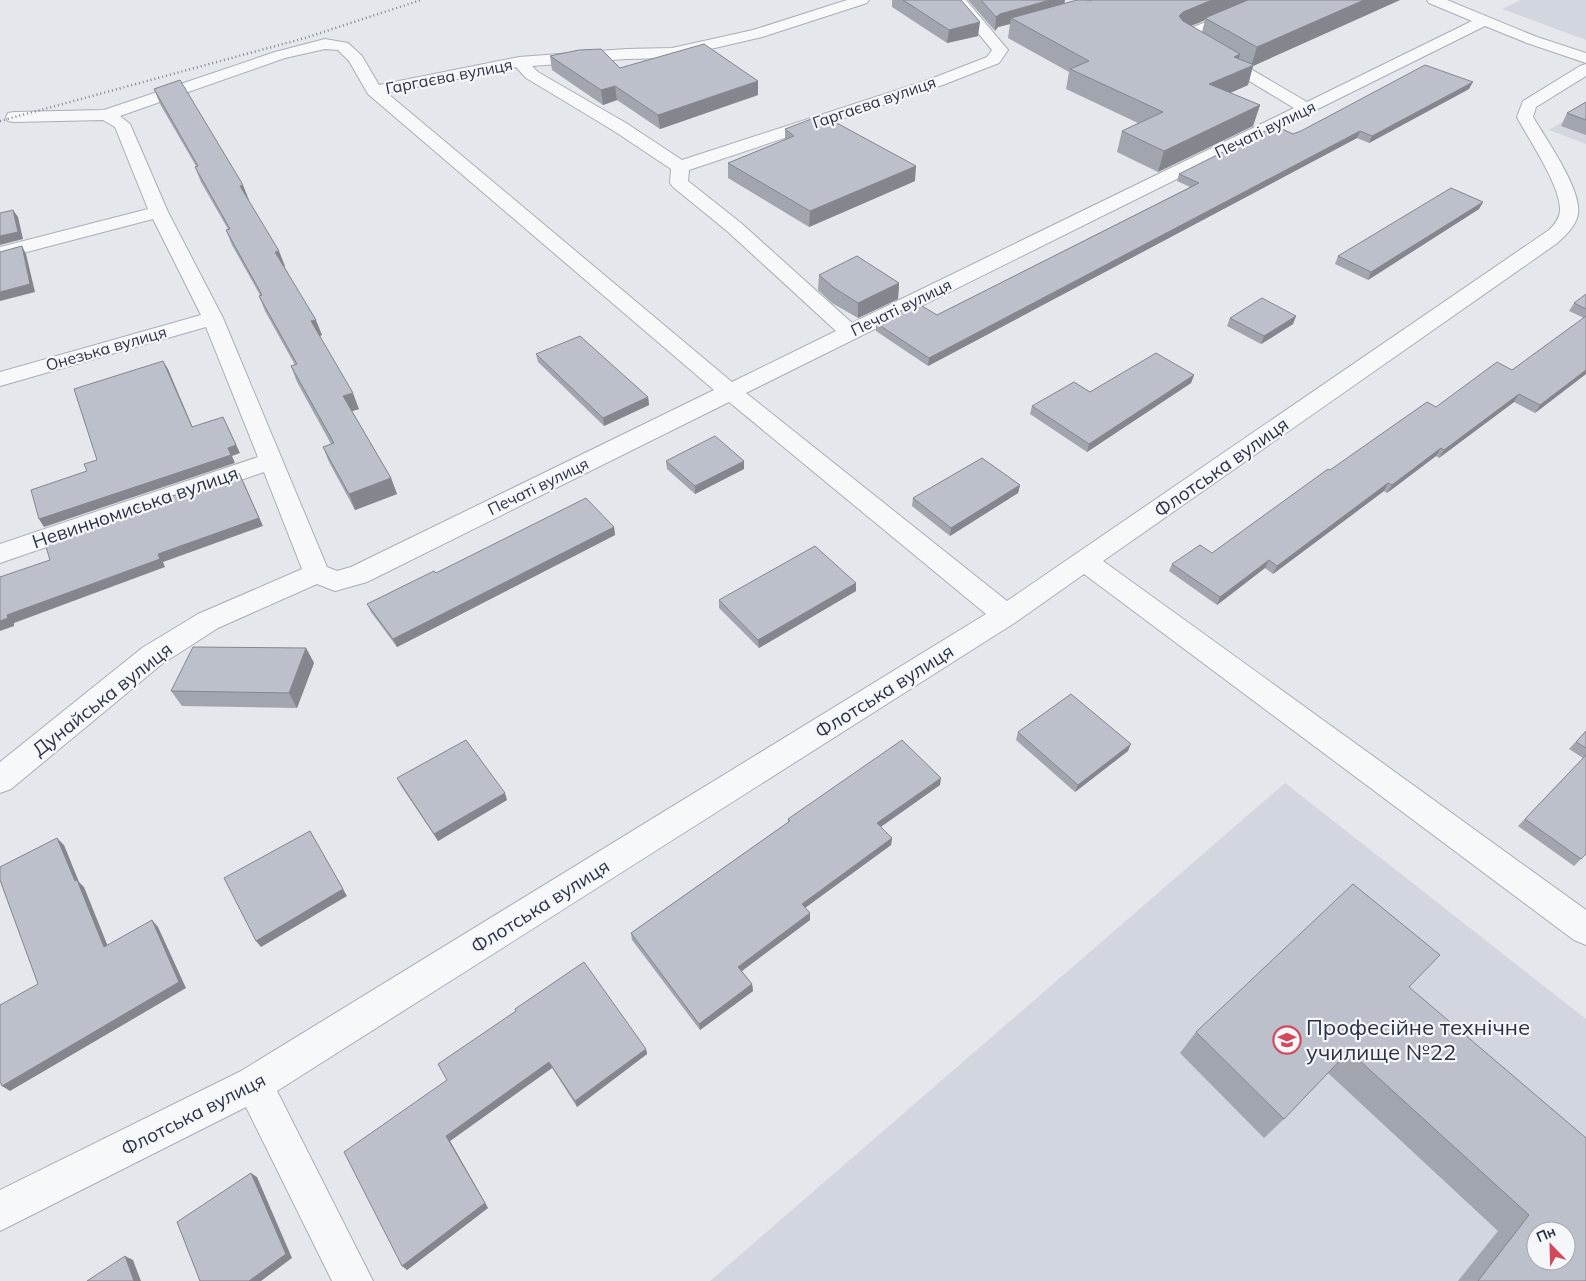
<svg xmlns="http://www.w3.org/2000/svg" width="1586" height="1281" font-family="Mulish,sans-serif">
<rect width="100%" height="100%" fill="#e4e7ec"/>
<!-- built -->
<g fill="#d2d6de" fill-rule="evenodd">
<polygon points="1521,0 1586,0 1586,40 1502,9"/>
<polygon points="1586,107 1586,144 1549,130"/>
<path d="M1285,783l301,236v262h-876zM1536,1231h30v30h-30z"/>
</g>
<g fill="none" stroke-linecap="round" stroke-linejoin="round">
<!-- minor casing -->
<g stroke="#a9aeb7" stroke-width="2">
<path id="minor" d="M847,0h22l-2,3 -105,34 -90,21 -46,1 -94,7 6,6 88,51 56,37 246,-80 59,-23 5,-7 -41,-50h15l42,50 -9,13 -59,23 -251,84 -1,11 53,42 111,100 442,-215 -115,-69 -3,-3 3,-3 80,-33h20l-2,3 -81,34 111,65 165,-81 -43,-18 -2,-3h20l90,37 49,16v10l-59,-20 -42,-17 -739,367 261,208 542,-371c6,-6 10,-11 11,-19 2,-23 -32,-73 -43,-94l6,-16 57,-35 6,-2v12l-50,31 -3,10c13,22 49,73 45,97 -2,12 -13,22 -22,30l-453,317 483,349v35l-12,-5 -490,-366 -68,48 -739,469 96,190h-41l-86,-174 -246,124v-41l241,-119 745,-457 -257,-212 -362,180 -32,9 -18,-7 -99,44 -56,36 -151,125 -11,4v-31l142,-114 56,-34 104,-45 -38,-97 -264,91v-19l258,-87 -52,-130 -206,59v-14l201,-57 -48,-96 -153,40v-12l148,-38 -33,-82 -12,-7 -89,2 -6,-1 -2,-4 2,-4 6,-1 90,-2 171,-58 50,-13 23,4 14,13 17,29 140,-28 107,-8 46,-1 81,-18zM325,49l13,1 11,11 19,33 346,296 -363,177 -14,4 -10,-4 -104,-249 -55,-106 -38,-88 -10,-8 165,-58zM516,67l10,11 88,53 57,38 -1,14 3,4 54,44 109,100 -104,51 -345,-289z"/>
</g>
<!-- minor -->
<use href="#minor" fill="#f7f8fa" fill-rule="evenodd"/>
<!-- rail -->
<polyline stroke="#7d8696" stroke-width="2.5" stroke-dasharray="1 3" stroke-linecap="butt" points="0,121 305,38 421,0"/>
</g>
<!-- wall -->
<g fill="#a1a5ae" fill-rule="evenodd">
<polygon points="892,0 961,0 978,36 947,43 892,7"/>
<path d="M968,0h97l-1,3 25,-2 311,-1 -147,66 -5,19 -18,8 30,12 -7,21 -95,46 -41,-20 5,-21 16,-8 -72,-34 3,-17 -61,-34 2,-14 -12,3 -3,4zM1205,20l-3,12 -11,-6 8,-3z"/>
<polygon points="550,56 620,68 758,81 758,95 660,129 617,100 603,105 552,70"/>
<polygon points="154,89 249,200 248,200 322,335 319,336 359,409 352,411 391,478 397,494 355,510 329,462 323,447 331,444 297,382 291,366 295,365 265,311 259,296 260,295 232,245 226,230 228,229 201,182 195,167 196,166 160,104"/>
<polygon points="1469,89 1369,143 1357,138 928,366 876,331 876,323 937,315 1190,187 1177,181 1179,174 1293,134"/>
<polygon points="1586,102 1586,135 1561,126 1567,113"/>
<polygon points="785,129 915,181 809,227 728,178 728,163 785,140"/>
<polygon points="1483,202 1479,209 1368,280 1335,264 1338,256"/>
<polygon points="819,275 899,283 898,299 858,318 832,303 818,290"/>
<polygon points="1586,294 1586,374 1535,413 1514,402 1439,458 1436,456 1387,493 1384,491 1273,574 1265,568 1217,605 1169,571 1172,564 1212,553 1330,470 1436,407 1512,370 1584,318 1569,311 1574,303"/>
<polygon points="1296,316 1293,324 1261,344 1227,326 1230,318"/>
<polygon points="536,354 648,397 649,405 604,426 538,362"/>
<polygon points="1194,375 1191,383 1087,452 1030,414 1032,406 1090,392"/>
<polygon points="666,461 744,469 695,494 667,469"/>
<polygon points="1020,485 1018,493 950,536 912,506 913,498"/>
<polygon points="614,527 615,535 397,647 371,612 367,604 436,573"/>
<polygon points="856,583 856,591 759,648 719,608 719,600"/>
<polygon points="306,648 314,663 297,708 182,706 171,691"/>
<polygon points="1586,731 1586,854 1574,866 1518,826 1583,758 1569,749"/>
<polygon points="1018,732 1128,751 1075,792 1016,740"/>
<polygon points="397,778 507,800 438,841 401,786"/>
<polygon points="940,785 881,827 892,838 891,845 805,908 810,920 742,971 752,984 753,991 700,1030 632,940 631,933 788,822 788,819"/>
<polygon points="1409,987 1586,1281 1458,1281 1498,1231 1328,1073 1284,1119 1264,1138 1180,1053 1196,1032"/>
<polygon points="646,1049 647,1054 577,1107 552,1068 450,1141 488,1208 407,1270 447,1080"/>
</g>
<!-- shaded-wall -->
<g fill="#83868d">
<polygon points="1050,0 1065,0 1063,9 1011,18 1010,24 998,27 995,31 996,17 1000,14"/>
<polygon points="1212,0 1254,0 1205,18 1205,20 1178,31 1179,16 1183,12"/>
<polygon points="1364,0 1400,0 1253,66 1248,85 1203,105 1209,84 1234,57 1240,54 1235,73 1251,66 1257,47"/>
<polygon points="980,22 978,36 947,43 949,30"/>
<polygon points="758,81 758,95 660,129 658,115"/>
<polygon points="1473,82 1469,89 1369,143 1372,136"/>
<polygon points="615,86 617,100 603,105 601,90"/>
<polygon points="1260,105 1253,126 1158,172 1164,151"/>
<polygon points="1360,131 1357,138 928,366 929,358"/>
<polygon points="916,166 915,181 809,227 810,211"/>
<polygon points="243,185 249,200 246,201 240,186"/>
<polygon points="1483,202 1479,209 1368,280 1371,272"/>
<polygon points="13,210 18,217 23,239 0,245 0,236"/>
<polygon points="22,246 26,254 35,292 0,301 0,292"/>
<polygon points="279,251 285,266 281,267 275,252"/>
<polygon points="899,283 898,299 858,318 858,303"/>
<polygon points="1296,316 1293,324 1261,344 1264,336"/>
<polygon points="316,320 322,335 317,337 311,321"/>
<polygon points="163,361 168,369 196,435 192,427"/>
<polygon points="1586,370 1586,374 1535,413 1540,405"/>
<polygon points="1194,375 1191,383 1087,452 1089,444"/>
<polygon points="353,393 359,409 349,412 343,396"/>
<polygon points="1519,394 1514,402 1439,458 1444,450"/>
<polygon points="648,397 649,405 604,426 603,418"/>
<polygon points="223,417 240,453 232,456 235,463 44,527 39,519 228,448"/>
<polygon points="1441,448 1436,456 1387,493 1392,485"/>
<polygon points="744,461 744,469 695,494 695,486"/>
<polygon points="391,478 397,494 355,510 349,494"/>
<polygon points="243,481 263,526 163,562 165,567 14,623 14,626 0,631 0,621 7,615 158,554"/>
<polygon points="1388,483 1384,491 1273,574 1277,566"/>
<polygon points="1020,485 1018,493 950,536 951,528"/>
<polygon points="614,527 615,535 397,647 393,639"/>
<polygon points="1269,560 1265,568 1217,605 1220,597"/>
<polygon points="856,583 856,591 759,648 758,640"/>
<polygon points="306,648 314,663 297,708 289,693"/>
<polygon points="1131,744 1128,751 1075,792 1078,785"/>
<polygon points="941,778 940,785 876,830 877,823"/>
<polygon points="505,793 507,800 438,841 434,834"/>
<polygon points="310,831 347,896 261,947 256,941"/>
<polygon points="57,838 64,845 79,882 84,887 111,954 104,947 75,881"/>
<polygon points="892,838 891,845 802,910 802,904"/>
<polygon points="810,913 810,920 739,973 738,967"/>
<polygon points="152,920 158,927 186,988 10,1091 2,1086"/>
<polygon points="752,984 753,991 700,1030 699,1024"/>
<polygon points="646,1049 647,1054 577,1107 575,1101"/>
<polygon points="549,1062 552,1068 450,1141 488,1208 407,1270 402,1266 446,1136"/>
<polygon points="251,1173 257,1177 292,1258 261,1281 249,1281"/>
<polygon points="125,1256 133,1260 141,1281 134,1281"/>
</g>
<!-- building -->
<g fill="#bbc0ca" stroke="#83868d" fill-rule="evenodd">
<polygon points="903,0 961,0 980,22 949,30"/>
<polygon points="981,0 1050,0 1000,14 996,17"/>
<polygon points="1077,0 1087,0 1089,1 1092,0 1212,0 1183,12 1179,16 1183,21 1240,54 1234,57 1254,65 1209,84 1260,105 1164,151 1122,131 1163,112 1070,69 1089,61 1011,18"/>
<polygon points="1248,0 1364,0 1257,47 1205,18"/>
<polygon points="704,44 758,81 658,115 615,86 601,90 550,56 579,50 601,49 620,68"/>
<polygon points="1425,65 1473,82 1372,136 1360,131 929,358 876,323 917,303 937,315 1199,183 1179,174 1275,126 1293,134 1301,131"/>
<polygon points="180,80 243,185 240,186 279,251 275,252 316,320 311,321 353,393 343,396 391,478 349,494 323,447 334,443 291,366 297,364 259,296 262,295 226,230 230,229 195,167 198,166 154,89"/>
<polygon points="1586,102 1586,120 1567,113"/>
<polygon points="822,115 916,166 810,211 728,163 794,136 785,129"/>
<polygon points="1451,188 1483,202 1371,272 1338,256"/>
<polygon points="13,210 18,232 0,236 0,213"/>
<polygon points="22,246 30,284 0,292 0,252"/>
<polygon points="857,256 899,283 858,303 833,287 819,275"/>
<polygon points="1586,294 1586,309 1574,303"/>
<polygon points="1262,298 1296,316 1264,336 1230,318"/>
<polygon points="1586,316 1586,370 1540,405 1519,394 1444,450 1441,448 1392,485 1388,483 1277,566 1269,560 1220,597 1172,564 1200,545 1212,553 1328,469 1330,470 1427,402 1436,407 1497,362 1512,370"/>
<polygon points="580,336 648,397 603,418 536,354"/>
<polygon points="1156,353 1194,375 1089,444 1032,406 1074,382 1090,392"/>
<polygon points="163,361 192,427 223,417 236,445 228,448 231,455 39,519 31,490 87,471 84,464 97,460 74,389"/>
<polygon points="715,436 744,461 695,486 666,461"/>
<polygon points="982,458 1020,485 951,528 913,498"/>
<polygon points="239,473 259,518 158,554 160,559 7,615 8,618 0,621 0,577 50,560 44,540"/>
<polygon points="586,498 614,527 393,639 367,604 434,571 436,573"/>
<polygon points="815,546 856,583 758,640 719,600"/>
<polygon points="193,647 306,648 289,693 171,691"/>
<polygon points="1071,694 1131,744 1078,785 1018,732"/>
<polygon points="1586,731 1586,748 1576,742"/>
<polygon points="466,740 505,793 434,834 397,778"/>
<polygon points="902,740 941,778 877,823 892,838 802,904 810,913 738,967 752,984 699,1024 631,933 790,821 788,819"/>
<polygon points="1586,755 1586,854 1581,859 1525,819"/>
<polygon points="310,831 343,889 256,941 224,878"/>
<polygon points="57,838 75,881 77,880 104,947 152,920 179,982 2,1086 0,1081 0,1005 38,984 0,880 0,867"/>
<path d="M1353,884l87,71 -31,32 177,151v143h-108l51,-66 -180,-164 -65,68 -88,-87zM1536,1231h30v30h-30z"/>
<polygon points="584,962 646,1049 575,1101 549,1062 446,1136 485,1203 402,1266 344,1152 447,1080 438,1064 516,1011 515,1009"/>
<polygon points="251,1173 286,1254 249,1281 200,1281 177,1222"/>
<polygon points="125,1256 134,1281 87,1281"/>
</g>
<!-- icons -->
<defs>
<g id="university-ring" transform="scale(1.4375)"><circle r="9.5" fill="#f4f6f9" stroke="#d1495b" stroke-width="1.5"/><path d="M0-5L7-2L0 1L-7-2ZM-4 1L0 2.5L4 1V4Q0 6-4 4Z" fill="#d1495b"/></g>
</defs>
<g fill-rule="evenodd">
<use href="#university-ring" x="1287" y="1040"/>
</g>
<g text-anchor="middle" stroke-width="4.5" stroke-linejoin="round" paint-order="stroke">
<!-- far-street labels -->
<g font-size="16" fill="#2b3445" stroke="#f4f6f9">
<text transform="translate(449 76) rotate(-11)" y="6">Гаргаєва вулиця</text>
<text transform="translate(874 102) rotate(-19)" y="6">Гаргаєва вулиця</text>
<text transform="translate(1265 129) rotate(-26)" y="6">Печаті вулиця</text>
<text transform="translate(901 307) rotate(-26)" y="6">Печаті вулиця</text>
<text transform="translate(106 348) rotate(-16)" y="6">Онезька вулиця</text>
<text transform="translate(538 486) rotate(-26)" y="6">Печаті вулиця</text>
</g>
<!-- street labels -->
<g font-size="19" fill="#2b3445" stroke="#f4f6f9">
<text transform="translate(1221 467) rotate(-35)" y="7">Флотська вулиця</text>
<text transform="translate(135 507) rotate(-19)" y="7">Невинномиська вулиця</text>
<text transform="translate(884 691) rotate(-32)" y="7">Флотська вулиця</text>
<text transform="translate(102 699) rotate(-38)" y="7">Дунайська вулиця</text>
<text transform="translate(540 906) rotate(-32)" y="7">Флотська вулиця</text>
<text transform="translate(193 1114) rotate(-27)" y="7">Флотська вулиця</text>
</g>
<!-- near-poi labels -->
<g font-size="22" fill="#2b3445" stroke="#f4f6f9" text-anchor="start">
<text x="1306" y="1035">Професійне технічне<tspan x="1306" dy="25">училище №22</tspan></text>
</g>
</g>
<!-- north arrow -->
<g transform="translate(1551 1246) rotate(337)"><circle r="24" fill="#f4f6f9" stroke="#a4a8b1"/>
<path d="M0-4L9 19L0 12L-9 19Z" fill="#d1495b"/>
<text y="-8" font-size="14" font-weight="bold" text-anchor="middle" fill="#2b3445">Пн</text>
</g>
</svg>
